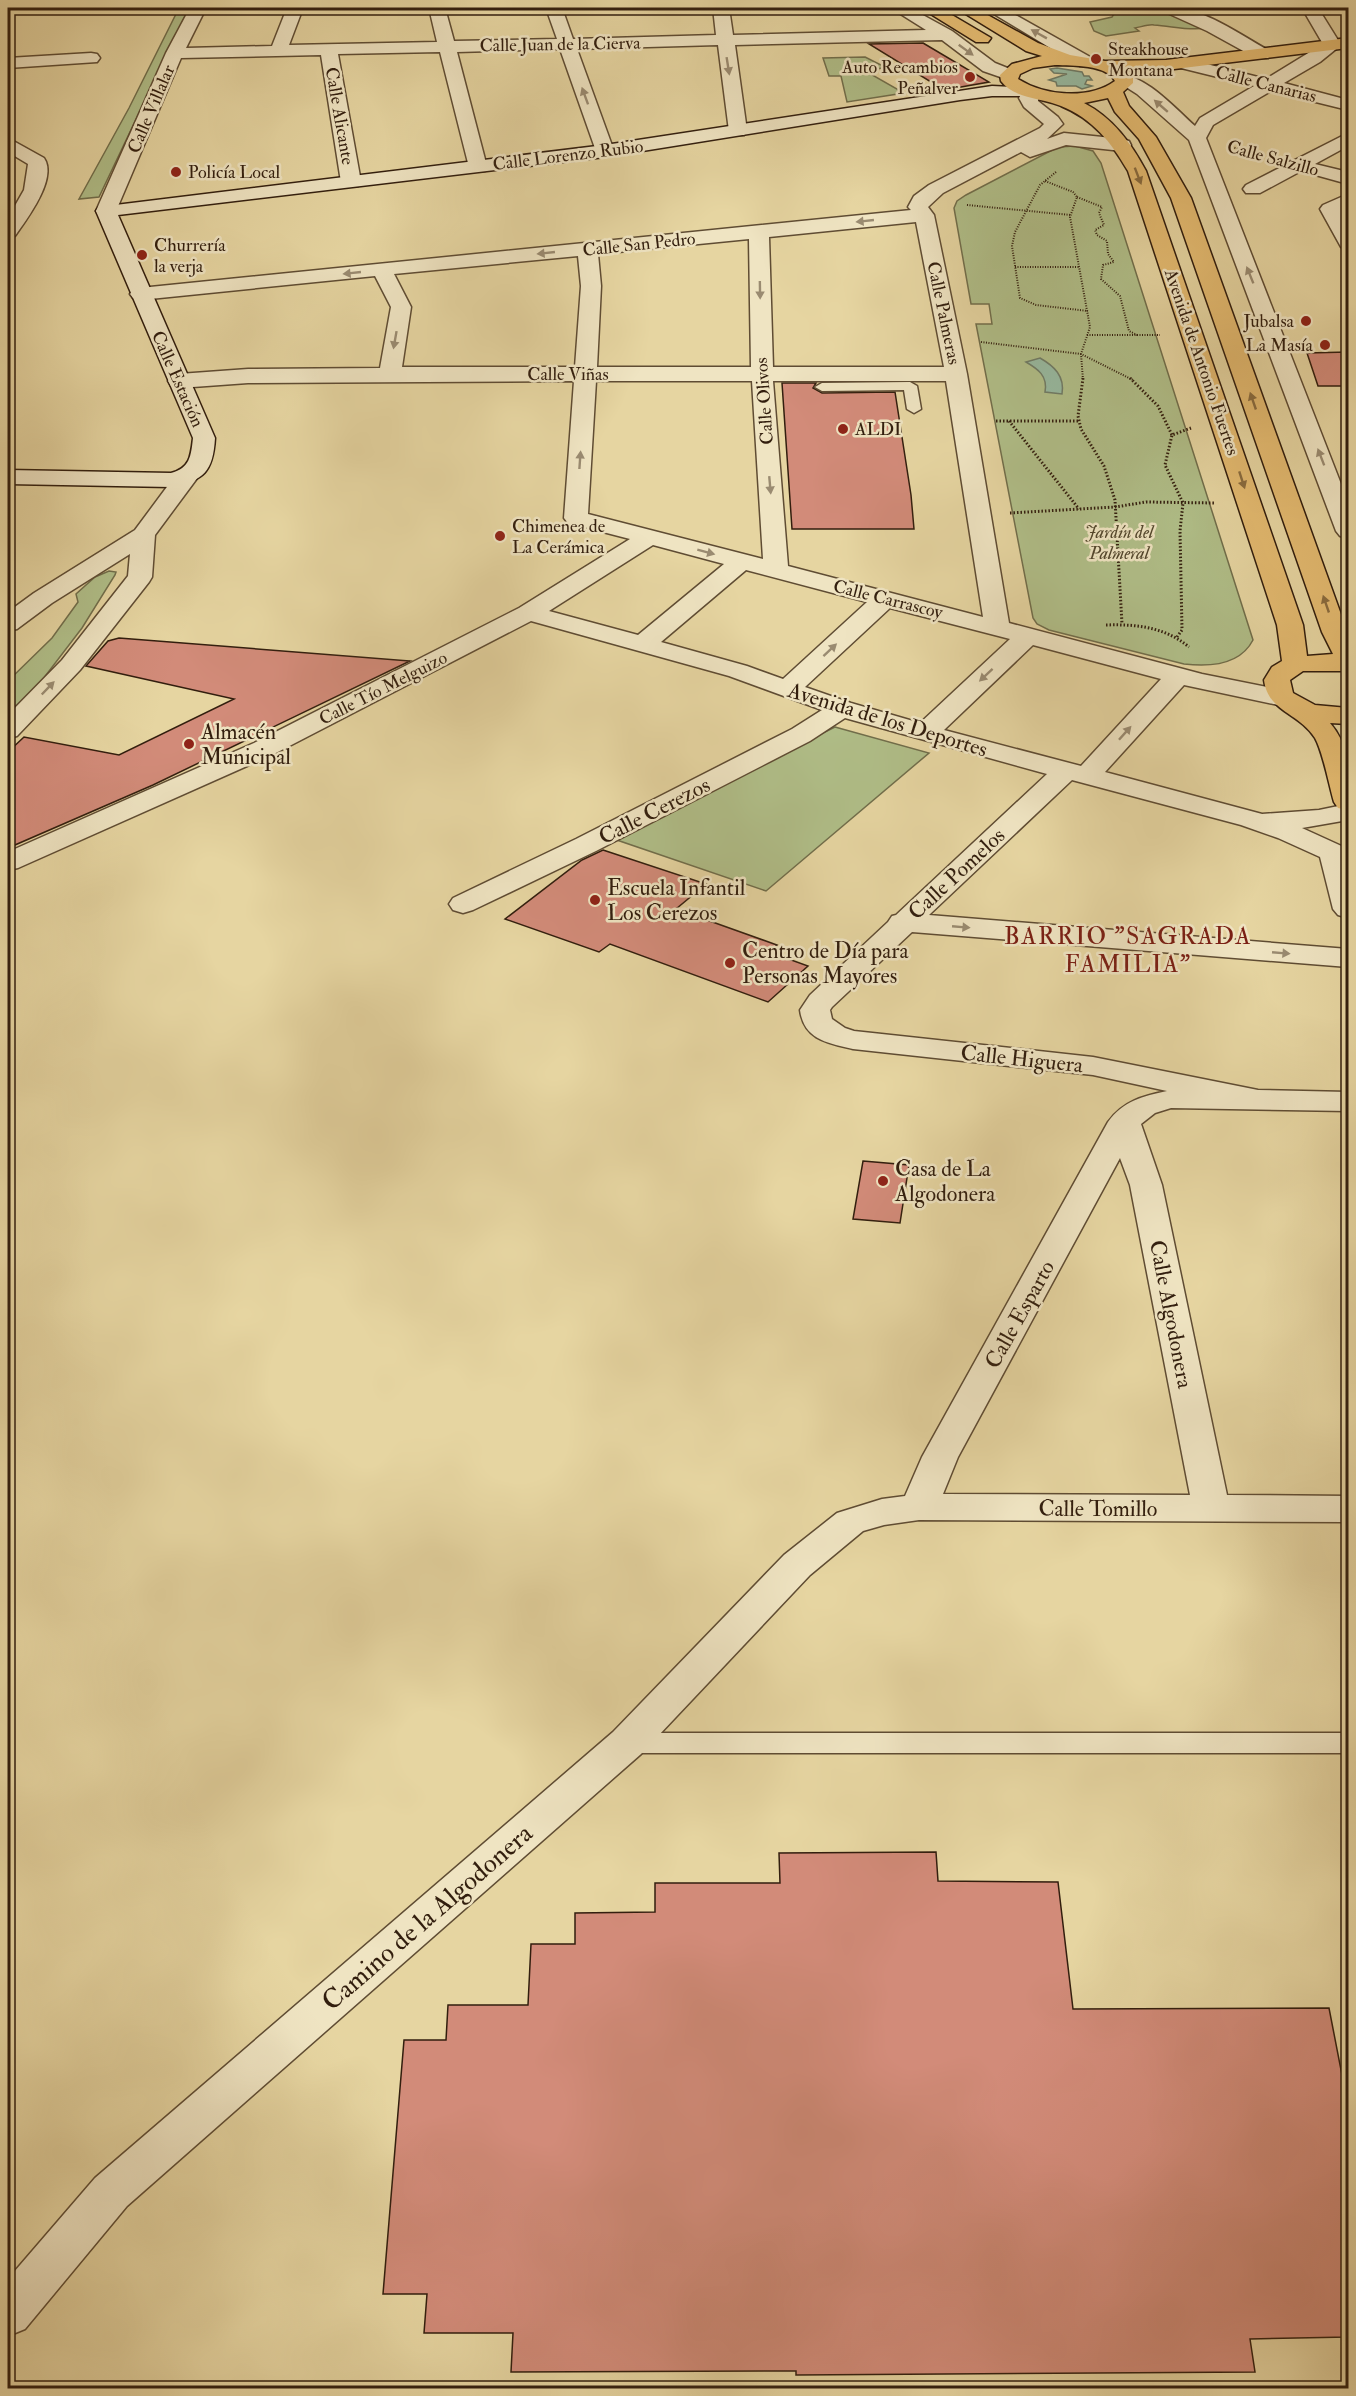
<svg xmlns="http://www.w3.org/2000/svg" width="1356" height="2396" font-family="'IM FELL Double Pica',serif">
<rect width="100%" height="100%" fill="#e6d5a1"/>
<filter id="stains"><feTurbulence type="fractalNoise" baseFrequency=".00333" numOctaves="4"/><feColorMatrix values="0 0 0 0 .2 0 0 0 0 .09 0 0 0 0 .02 0 0 0 .5 -.17"/></filter>
<radialGradient id="worn" r=".72"><stop offset=".6" stop-color="#630" stop-opacity="0"/><stop offset="1" stop-color="#630" stop-opacity=".3"/></radialGradient>
<!-- green -->
<g fill="#b0be88" stroke="#716e4b" stroke-width="1.5">
<polygon points="179,8 189,8 99,197 79,199 129,108"/>
<path d="M1146,8h19l42,20c-19,3 -35,-2 -53,-3 -5,-1 -13,2 -19,3l4,3 -33,5 -12,-5 -4,-9 22,-5 2,-3z"/>
<polygon points="865,57 885,67 867,72 904,93 847,102 841,76 829,76 823,58"/>
<path d="M1075,146l18,5 8,12 152,477c-13,25 -44,27 -69,24l-135,-34 -12,-6 -4,-6 -57,-294h16l-3,-20h-18l-17,-96 3,-7 9,-6 92,-48z"/>
<polygon points="109,571 116,572 115,575 82,628 30,696 8,717 8,681 52,638 78,602 76,594 95,577"/>
<polygon points="835,727 929,753 766,891 611,838"/>
</g>
<!-- water -->
<g fill="#97b9a0" stroke="#6f7b66" stroke-width="1.5">
<polygon points="1057,68 1082,72 1084,76 1089,76 1092,80 1087,80 1085,84 1092,86 1082,89 1076,86 1057,86 1056,82 1049,80 1067,74 1054,73 1050,69"/>
<path d="M1040,358c14,8 25,18 22,36l-17,-2c3,-16 -7,-23 -19,-30z"/>
</g>
<!-- building -->
<g fill="#d28b79" stroke="#321e0e" stroke-width="1.5">
<polygon points="923,43 989,82 944,90 869,44"/>
<polygon points="1348,352 1348,386 1318,386 1307,353"/>
<polygon points="782,383 816,383 813,388 822,393 895,392 911,495 914,529 792,529"/>
<polygon points="119,638 410,661 153,785 8,848 8,752 24,737 119,755 234,699 86,666 108,641"/>
<polygon points="603,850 706,884 676,909 777,945 769,952 808,966 768,1002 610,944 599,952 505,919 582,860"/>
<polygon points="863,1161 909,1165 900,1223 853,1219"/>
<polygon points="936,1852 938,1881 1058,1882 1073,2009 1329,2008 1348,2106 1348,2337 1250,2339 1255,2372 796,2375 796,2371 511,2372 513,2333 424,2333 427,2294 383,2294 404,2040 446,2040 448,2005 528,2005 531,1944 575,1944 575,1913 655,1912 655,1883 780,1883 779,1853"/>
</g>
<g fill="none" stroke-linecap="round" stroke-linejoin="round">
<!-- lane casing -->
<g stroke="#5f4c33" stroke-width="3">
<g id="lane">
<polygon points="910,382 917,386 921,409 914,413 907,409 904,390 822,391 815,387 822,383"/>
<polygon points="627,1733 1348,1733 1348,1753 627,1753 618,1750 614,1743 618,1736"/>
</g>
</g>
<!-- street casing -->
<g stroke="#5f4c33" stroke-width="3">
<g id="street">
<polygon points="190,8 206,8 186,48 272,46 287,8 303,8 289,45 437,42 429,8 445,8 454,41 557,39 546,8 562,8 573,39 716,35 713,8 729,8 733,35 926,30 891,8 910,8 952,31 995,63 1015,71 1018,75 1015,79 1009,80 983,71 942,40 735,45 747,131 744,135 732,135 729,131 718,45 577,49 614,151 612,155 598,155 596,151 560,49 457,52 487,167 485,171 471,171 469,167 440,52 338,54 361,182 358,186 344,186 341,182 321,55 181,58 116,211 113,215 99,215 96,211 166,53"/>
<polygon points="984,8 1003,8 1092,58 1095,62 1092,66 1080,66"/>
<path d="M1163,8c36,-4 74,25 105,42l3,4 -3,4h-12l-49,-27 -42,-19z"/>
<path d="M1302,8h16l23,37 -21,17 -36,21 64,17v10l-77,-19 -58,34 -7,13 142,364v36l-8,-2 -4,-5 -147,-391 -52,-46 -22,-14 3,-4c23,-6 60,35 77,50l5,-8 54,-32 -77,-19 -3,-4 3,-4 6,-1 83,21 57,-35z"/>
<polygon points="91,53 97,54 100,58 97,62 8,68 8,58"/>
<path d="M1030,88l6,1 3,4 -1,8 20,16 5,7 -16,15 17,-6 58,6 7,2 2,4 -2,4 -7,2 -56,-6 -36,12 -9,-5 -78,41 -15,14 6,8 33,159 42,249 193,51 90,18 4,6 -4,6 -9,2 -99,-21 -79,87 157,42 57,-4 29,-6v16l-46,8 46,21v69l-10,-3 -5,-6 -13,-52 -42,-19 -37,-13 -169,-45 -143,135 419,34v18l-436,-35 -80,75 -2,3 2,9 13,9 9,3 239,26 165,33 90,2v19l-177,-3 -16,5 -14,11 21,61 65,310 121,1v26l-429,-2 -35,5 -21,6 -53,44 -169,179 -514,452 -102,123 -17,7v-57l87,-101 518,-446 171,-177 53,-42 45,-14 23,-3 17,-39 186,-335c15,-21 35,-26 59,-31l-74,-16 -240,-26c-25,-6 -49,-9 -53,-39l10,-15 78,-73 4,-6 4,-1 151,-141 -202,-56 -35,23 -214,110 -123,59 -10,3 -10,-3 -4,-6 4,-6 123,-59 216,-110 30,-19 -93,-34 -198,-55 -259,134 -254,113 -10,2v-18l246,-109 265,-135 111,-69 -62,-16 -4,-5 10,-137 -326,2 -69,5 -8,-2 -3,-5 3,-5 8,-2 69,-5 132,-1 11,-61 -16,-31 -235,24 -7,-2 -3,-4 3,-4 7,-2 771,-78 -3,-3 6,-11 15,-11 111,-57 4,-4 -20,-17 -5,-9 5,-9zM916,222l28,145h-171l-4,-130zM749,239l2,128h-154l4,-81 -3,-32zM578,256l3,30 -6,81h-173l9,-60 -17,-33zM596,381h156l11,178 -175,-45zM773,381h173l37,236 -195,-51zM653,545l71,19 -86,71 -89,-24zM746,570l121,32 -84,77 -36,-13 -86,-24zM890,608l120,31 -90,84 -69,-20 -46,-16zM1033,645l128,34 -80,87 -137,-36zM1120,1158l10,27 60,310 -247,-1 15,-37z"/>
<polygon points="1348,133 1348,146 1315,164 1348,172 1348,184 1301,171 1260,193 1246,193 1243,189 1246,185"/>
<path d="M8,138l36,20c14,20 -17,61 -29,78l-7,2v-20l16,-28 4,-26 -20,-12z"/>
<polygon points="1348,194 1348,207 1341,211 1348,225 1348,249 1341,247 1320,209 1323,205"/>
<polygon points="186,470 194,472 198,477 155,535 152,577 149,582 80,670 17,736 8,738 8,715 62,660 128,576 130,554 52,603 17,629 8,631 8,612 34,593 135,530 178,472"/>
</g>
</g>
<!-- secondary casing -->
<g stroke="#321e0e" stroke-width="3">
<path id="secondary" d="M992,86l42,2 3,4 -3,4h-42l-32,4 -355,57 -487,58 97,223c-2,34 -11,42 -44,49l-163,-3v-14l163,3c19,-5 20,-17 22,-35l-97,-227 3,-4 506,-62z"/>
</g>
<!-- primary casing -->
<g stroke="#321e0e" stroke-width="3">
<g id="primary">
<polygon points="921,8 940,8 991,38 988,42 976,42"/>
<path d="M956,8h19l63,35 32,12 35,6 61,-1 182,-22v10l-182,22 -39,1 6,6v6l-10,9 6,14 27,31 35,61 157,436v37h-45l-13,9 3,13 22,12 33,3v16l-18,-1c22,25 18,55 18,87l-10,-2 -4,-6c-5,-17 -11,-50 -19,-64 -17,-26 -47,-26 -51,-58l8,-13 10,-6 -5,-36 -149,-454c-17,-29 -35,-52 -67,-65 -18,-8 -47,-7 -60,-25l-1,-6 12,-11 30,-8 -16,-5zM1055,65c18,1 51,-1 60,16 -26,19 -70,15 -97,-2l2,-5 13,-6zM1108,98l7,14 24,27 32,59 151,434 11,22 -26,2 -4,-31 -157,-454c-15,-28 -33,-53 -62,-68z"/>
</g>
</g>
<!-- path-far1 -->
<g stroke="#321e0e" stroke-width="2" stroke-dasharray="1 1.5" stroke-linecap="butt">
<polyline points="1232,147 1260,155"/>
<polyline points="1056,172 1040,185 1015,232 1012,246 1020,298 1036,305 1088,311"/>
<polyline points="1045,181 1073,192 1077,197 1070,217 1090,327 1081,354 1083,380"/>
<polyline points="1077,197 1102,207 1099,213 1104,225 1095,230 1097,235 1107,241 1108,254 1114,262 1103,265 1101,279 1120,296 1129,331 1137,335"/>
<polyline points="967,205 1071,215"/>
<polyline points="1015,267 1079,267"/>
<polyline points="1087,335 1160,335"/>
<polyline points="981,342 1081,354 1133,380"/>
</g>
<!-- path -->
<g stroke="#321e0e" stroke-width="3" stroke-dasharray="1.5 2" stroke-linecap="butt">
<polyline points="1083,378 1078,416 1081,429 1104,466 1115,500 1122,624"/>
<polyline points="1130,378 1158,406 1172,435"/>
<polyline points="996,421 1079,421"/>
<polyline points="1009,421 1079,509"/>
<polyline points="1010,513 1115,507 1146,502 1215,503"/>
<path d="M1106,625c30,-1 59,2 83,22"/>
<polyline points="1177,637 1182,630 1180,531 1183,503 1165,465 1172,435 1191,428"/>
</g>
<!-- lane -->
<use href="#lane" fill="#efe4c2" fill-rule="evenodd"/>
<!-- street -->
<use href="#street" fill="#efe4c2" fill-rule="evenodd"/>
<!-- secondary -->
<use href="#secondary" fill="#efe4c2" fill-rule="evenodd"/>
<!-- primary -->
<use href="#primary" fill="#e3ba70" fill-rule="evenodd"/>
</g>
<!-- one-way arrows -->
<defs><path id="oneway-solid" d="M-6-.8H1V-3.2L6.5 0L1 3.2V.8H-6Z" transform="scale(1.5)"/></defs>
<g fill="#9a8b71">
<use href="#oneway-solid" transform="translate(1039 34) rotate(-151)"/>
<use href="#oneway-solid" transform="translate(966 50) rotate(36)"/>
<use href="#oneway-solid" transform="translate(728 66) rotate(81)"/>
<use href="#oneway-solid" transform="translate(585 96) rotate(-110)"/>
<use href="#oneway-solid" transform="translate(1161 106) rotate(-139)"/>
<use href="#oneway-solid" transform="translate(865 221) rotate(174)"/>
<use href="#oneway-solid" transform="translate(546 253) rotate(174)"/>
<use href="#oneway-solid" transform="translate(352 273) rotate(174)"/>
<use href="#oneway-solid" transform="translate(1250 275) rotate(-112)"/>
<use href="#oneway-solid" transform="translate(760 290) rotate(89)"/>
<use href="#oneway-solid" transform="translate(395 340) rotate(100)"/>
<use href="#oneway-solid" transform="translate(1321 457) rotate(-111)"/>
<use href="#oneway-solid" transform="translate(580 460) rotate(-86)"/>
<use href="#oneway-solid" transform="translate(770 485) rotate(85)"/>
<use href="#oneway-solid" transform="translate(706 552) rotate(15)"/>
<use href="#oneway-solid" transform="translate(830 650) rotate(-43)"/>
<use href="#oneway-solid" transform="translate(986 675) rotate(137)"/>
<use href="#oneway-solid" transform="translate(48 688) rotate(-46)"/>
<use href="#oneway-solid" transform="translate(1125 733) rotate(-48)"/>
<use href="#oneway-solid" transform="translate(961 927) rotate(5)"/>
<use href="#oneway-solid" transform="translate(1281 953) rotate(5)"/>
</g>
<g fill="#8a6c3f">
<use href="#oneway-solid" transform="translate(1138 176) rotate(69)"/>
<use href="#oneway-solid" transform="translate(1253 401) rotate(-109)"/>
<use href="#oneway-solid" transform="translate(1242 480) rotate(72)"/>
<use href="#oneway-solid" transform="translate(1326 604) rotate(-109)"/>
</g>
<!-- markers -->
<g fill="#8f2418" stroke="#efe4c2" stroke-width="2">
<circle cx="1096" cy="59" r="6"/>
<circle cx="970" cy="77" r="6"/>
<circle cx="176" cy="172" r="6"/>
<circle cx="142" cy="255" r="6"/>
<circle cx="1306" cy="321" r="6"/>
<circle cx="1325" cy="345" r="6"/>
<circle cx="843" cy="429" r="6"/>
<circle cx="500" cy="536" r="6"/>
<circle cx="189" cy="744" r="6"/>
<circle cx="595" cy="900" r="6"/>
<circle cx="730" cy="963" r="6"/>
<circle cx="883" cy="1181" r="6"/>
</g>
<g text-anchor="middle" stroke-width="5" stroke-linejoin="round" paint-order="stroke">
<!-- far-street labels -->
<g font-size="18" fill="#321e0e" stroke="#efe4c2">
<text transform="translate(560 44) rotate(-1)" y="6">Calle Juan de la Cierva</text>
<text transform="translate(1266 84) rotate(14)" y="6">Calle Canarias</text>
<text transform="translate(151 109) rotate(-67)" y="6">Calle Villalar</text>
<text transform="translate(340 116) rotate(80)" y="6">Calle Alicante</text>
<text transform="translate(568 155) rotate(-7)" y="6">Calle Lorenzo Rubio</text>
<text transform="translate(1273 158) rotate(15)" y="6">Calle Salzillo</text>
<text transform="translate(639 244) rotate(-6)" y="6">Calle San Pedro</text>
<text transform="translate(944 313) rotate(78)" y="6">Calle Palmeras</text>
<text transform="translate(1202 362) rotate(71)" y="6">Avenida de Antonio Fuertes</text>
<text x="568" y="380">Calle Viñas</text>
<text transform="translate(178 379) rotate(66)" y="6">Calle Estación</text>
<text transform="translate(764 401) rotate(-94)" y="6">Calle Olivos</text>
<text transform="translate(888 599) rotate(14)" y="6">Calle Carrascoy</text>
<text transform="translate(383 688) rotate(-27)" y="6">Calle Tío Melguizo</text>
</g>
<!-- far-poi labels -->
<g font-size="18" fill="#321e0e" stroke="#efe4c2" text-anchor="start">
<text x="1108" y="55">Steakhouse<tspan x="1108" dy="21">Montana</tspan></text>
<text x="958" y="73" text-anchor="end">Auto Recambios<tspan x="958" dy="21">Peñalver</tspan></text>
<text x="188" y="178">Policía Local</text>
<text x="154" y="251">Churrería<tspan x="154" dy="21">la verja</tspan></text>
<text x="1294" y="327" text-anchor="end">Jubalsa</text>
<text x="1313" y="351" text-anchor="end">La Masía</text>
<text x="855" y="435">ALDI</text>
<text x="512" y="532">Chimenea de<tspan x="512" dy="21">La Cerámica</tspan></text>
</g>
<!-- far-park labels -->
<g font-size="18" font-style="italic" fill="#52462c" stroke="#efe4c2">
<text x="1119" y="538">Jardín del<tspan x="1119" dy="21">Palmeral</tspan></text>
</g>
<!-- street labels -->
<g font-size="22" fill="#321e0e" stroke="#efe4c2">
<text transform="translate(888 719) rotate(17)" y="8">Avenida de los Deportes</text>
<text transform="translate(654 810) rotate(-27)" y="8">Calle Cerezos</text>
<text transform="translate(956 873) rotate(-43)" y="8">Calle Pomelos</text>
<text transform="translate(1022 1058) rotate(6)" y="8">Calle Higuera</text>
<text transform="translate(1019 1314) rotate(-61)" y="8">Calle Esparto</text>
<text transform="translate(1172 1314) rotate(79)" y="8">Calle Algodonera</text>
<text x="1098" y="1516">Calle Tomillo</text>
</g>
<!-- poi labels -->
<g font-size="22" fill="#321e0e" stroke="#efe4c2" text-anchor="start">
<text x="201" y="739">Almacén<tspan x="201" dy="25">Municipal</tspan></text>
<text x="607" y="895">Escuela Infantil<tspan x="607" dy="25">Los Cerezos</tspan></text>
<text x="742" y="958">Centro de Día para<tspan x="742" dy="25">Personas Mayores</tspan></text>
<text x="895" y="1176">Casa de La<tspan x="895" dy="25">Algodonera</tspan></text>
</g>
<!-- neighbourhood labels -->
<g font-size="24" letter-spacing="1.5" fill="#7a1f14" stroke="#efe4c2">
<text x="1128" y="944">BARRIO "SAGRADA<tspan x="1128" dy="28">FAMILIA"</tspan></text>
</g>
<!-- near-street labels -->
<g font-size="27" fill="#321e0e" stroke="#efe4c2">
<text transform="translate(427 1917) rotate(-41)" y="9">Camino de la Algodonera</text>
</g>
</g>
<!-- margin -->
<rect width="1356" height="2396" fill="none" stroke="#e6d5a1" stroke-width="30"/>
<rect x="9" y="9" width="1338" height="2378" fill="none" stroke="#321e0e" stroke-width="3"/>
<rect x="15" y="15" width="1326" height="2366" fill="none" stroke="#321e0e" stroke-width="1.5"/>
<rect width="100%" height="100%" filter="url(#stains)"/>
<rect width="100%" height="100%" fill="url(#worn)"/>
</svg>
